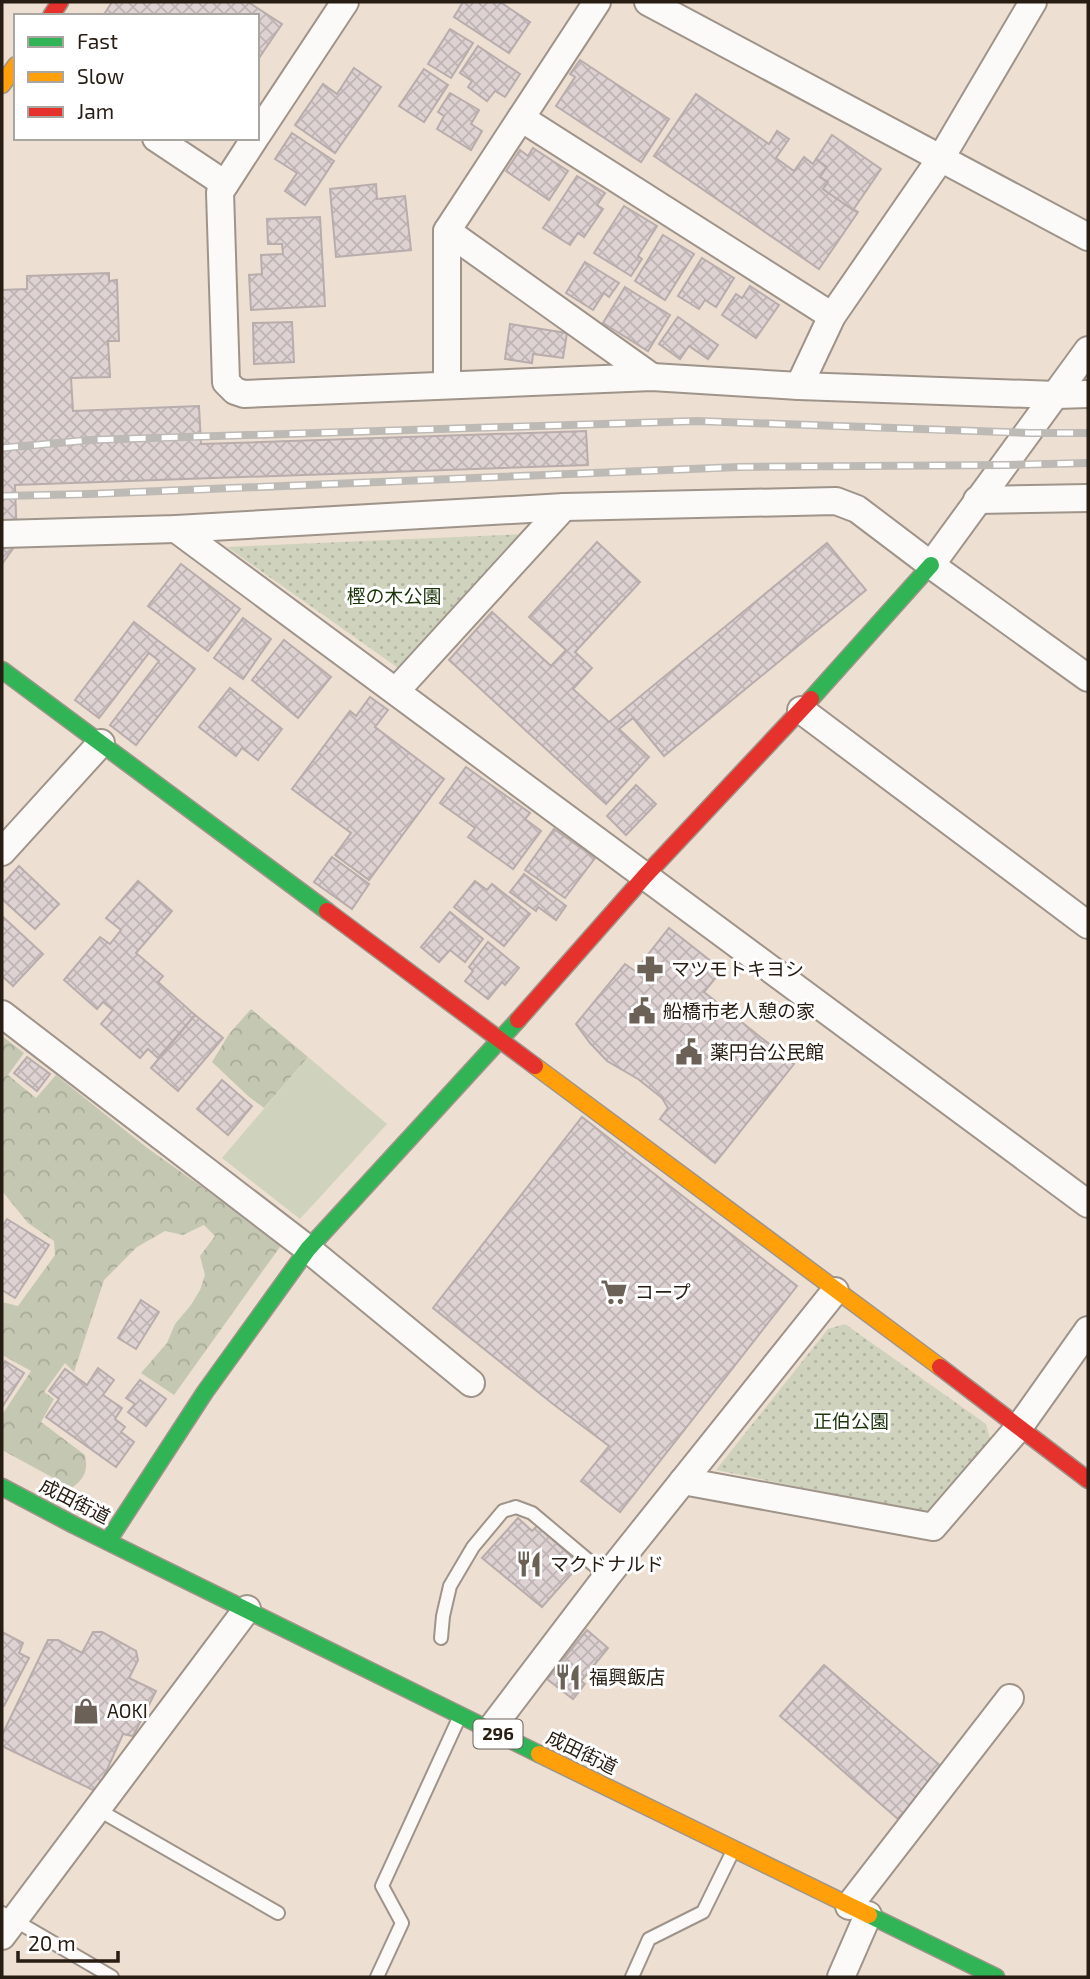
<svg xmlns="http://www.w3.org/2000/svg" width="1090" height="1979" font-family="'Exo 2','Noto Sans JP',sans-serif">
<defs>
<pattern id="forest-crowns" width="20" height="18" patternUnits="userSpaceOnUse" patternTransform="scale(1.75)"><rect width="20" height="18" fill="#c4c8b2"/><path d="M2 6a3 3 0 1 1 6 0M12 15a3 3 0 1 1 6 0" fill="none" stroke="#a8ab98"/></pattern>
<pattern id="park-dots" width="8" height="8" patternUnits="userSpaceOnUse" patternTransform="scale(1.75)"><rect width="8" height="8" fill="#cfd3be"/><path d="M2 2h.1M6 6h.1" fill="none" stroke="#b2b5a2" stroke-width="1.8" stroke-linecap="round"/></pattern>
<pattern id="building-cross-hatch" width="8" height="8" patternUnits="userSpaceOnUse" patternTransform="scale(1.75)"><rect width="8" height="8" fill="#ded2d2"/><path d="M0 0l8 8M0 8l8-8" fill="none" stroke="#beb4b3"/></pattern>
</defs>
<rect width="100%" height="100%" fill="#eddfd1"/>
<!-- grass -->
<polygon fill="#cfd3be" points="308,1057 387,1124 300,1219 222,1158"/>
<!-- forest -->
<g fill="url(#forest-crowns)">
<polygon points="251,1009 308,1057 264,1108 248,1096 212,1062 229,1034"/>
<path d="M2,1036l22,17 -16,22 28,23 20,-23 90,72 136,97 -108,151 -33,-22 26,-30 8,-19 16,-19 9,-15 5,-15 -5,-19 15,-20 -11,-11 -21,10 -18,-4 -28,16 -33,33 -30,92 -9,-9 -21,29 10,7 -13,23 44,33c3,16 0,23 -13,33l-70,-38v-35l29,-44 -27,-15 -2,3v-57l16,4 37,-51 -1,-14 -26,-18 -26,-32z"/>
</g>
<!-- park -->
<g fill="url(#park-dots)">
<polygon points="526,534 401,670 227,547"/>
<polygon points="845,1324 986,1424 990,1439 926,1513 716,1470 828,1329"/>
</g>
<!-- building -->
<g fill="url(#building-cross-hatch)" stroke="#b8adac" stroke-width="2">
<polygon points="112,2 248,2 282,24 257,61 257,16 103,16"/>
<polygon points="463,2 500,2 530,22 509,53 454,17"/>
<polygon points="450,29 473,43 451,78 428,64"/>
<polygon points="478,46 520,74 505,97 495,91 487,101 468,87 472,81 460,73"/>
<polygon points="580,60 669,119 641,162 556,106 575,77 570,74"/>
<polygon points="354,68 381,87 335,153 295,125 323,84 337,94"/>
<polygon points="424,69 448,85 424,122 399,106"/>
<polygon points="450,93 479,110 471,124 482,131 471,150 437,129 444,116 438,112"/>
<polygon points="696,94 769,144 777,131 789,139 776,158 794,171 804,157 813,164 816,159 827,167 820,177 828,182 823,189 858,212 819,269 654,156"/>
<polygon points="292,133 334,161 305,205 285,191 297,173 275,159"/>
<polygon points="832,135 881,169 853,210 823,189 828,182 820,177 827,167 816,159"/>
<polygon points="533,148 568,171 549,200 506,171 520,150 528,156"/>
<polygon points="577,176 605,193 597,205 603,209 584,237 578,233 570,245 543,228"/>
<polygon points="376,184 377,199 405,196 411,250 336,257 330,189"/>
<polygon points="624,206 657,226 638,256 642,259 631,276 594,253"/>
<polygon points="320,217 325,306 251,310 249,275 262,274 261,255 283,254 282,244 268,244 267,219"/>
<polygon points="663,235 694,254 665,300 635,281"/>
<polygon points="702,258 734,278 716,307 705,300 699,309 678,296"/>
<polygon points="585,262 619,283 609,297 604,293 593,310 566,293"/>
<polygon points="109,273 109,281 117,280 119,341 108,341 110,377 71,378 73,411 199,406 201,444 586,431 588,465 15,485 17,543 2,564 2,290 27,289 27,276"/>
<polygon points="750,286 779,305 756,338 722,315 736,294 742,298"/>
<polygon points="625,287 670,315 648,351 603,323"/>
<polygon points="678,317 718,345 708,359 689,346 680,359 659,344"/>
<polygon points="292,322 294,362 254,364 253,323"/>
<polygon points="510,324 567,333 563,358 533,354 532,363 505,359"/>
<polygon points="597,542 640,582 575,652 592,668 573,689 609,722 827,543 866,590 664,756 633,718 619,729 649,757 606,804 449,660 492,612 551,666 566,650 529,617"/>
<polygon points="181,564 240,609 208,651 148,606"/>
<polygon points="243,618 271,639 243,679 214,658"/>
<polygon points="134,622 195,669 136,745 110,725 159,661 149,653 99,718 75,700"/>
<polygon points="284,640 331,677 298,718 252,680"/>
<polygon points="230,688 282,729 258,760 242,748 236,756 199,727"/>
<polygon points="370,697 388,710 375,727 444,779 369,880 335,855 351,833 292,789 350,711 356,716"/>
<polygon points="466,767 530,813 525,819 541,831 513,869 468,837 475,828 440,803"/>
<polygon points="636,785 656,804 626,835 607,816"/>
<polygon points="554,829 595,858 565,898 525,870"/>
<polygon points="332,857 369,884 352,909 314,882"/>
<polygon points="19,866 59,904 35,929 2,899 2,885"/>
<polygon points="524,874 566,906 556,920 538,907 536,911 510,892"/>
<polygon points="138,881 172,911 136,953 163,976 158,982 195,1015 158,1058 148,1049 140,1058 101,1024 113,1010 103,1002 97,1009 64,980 100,937 110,944 121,930 106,918"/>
<polygon points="475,881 487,890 492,884 530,914 504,946 454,907"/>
<polygon points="450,912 483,939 465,962 450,950 439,962 421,947"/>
<polygon points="2,916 43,954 13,986 2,976"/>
<polygon points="669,928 722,970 704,992 794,1064 715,1163 660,1119 668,1108 662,1098 638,1079 607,1061 590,1043 576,1024 625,964 635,971"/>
<polygon points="488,942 519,968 505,985 502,982 488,999 465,981 473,971 469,967"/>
<polygon points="195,1015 223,1038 178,1091 151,1068"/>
<polygon points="27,1057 50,1074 37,1091 14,1073"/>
<polygon points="222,1080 252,1106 228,1135 197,1109"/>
<polygon points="582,1117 797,1286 620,1512 581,1481 609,1446 553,1404 433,1308"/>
<polygon points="7,1219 49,1245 15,1298 2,1290 2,1227"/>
<polygon points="141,1300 159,1312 136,1349 118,1338"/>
<polygon points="5,1361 24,1373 2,1407 2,1367"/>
<polygon points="98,1368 114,1380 103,1395 122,1408 115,1419 125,1427 121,1432 134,1442 116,1467 46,1417 59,1399 49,1391 65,1369 87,1385"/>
<polygon points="140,1380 166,1399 146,1426 128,1412 135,1404 126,1398"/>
<polygon points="518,1518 532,1531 537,1526 580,1564 542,1607 482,1558"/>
<polygon points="587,1630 608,1648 581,1681 585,1684 573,1699 547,1679"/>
<polygon points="2,1632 23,1643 19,1653 29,1658 4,1706 2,1705"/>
<polygon points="93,1632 102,1632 136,1651 138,1660 129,1678 156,1691 133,1736 123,1734 97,1792 2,1746 2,1735 48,1640 58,1640 82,1653"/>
<polygon points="824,1665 943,1768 898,1819 780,1716"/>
</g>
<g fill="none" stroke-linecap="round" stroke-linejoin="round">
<!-- lane casing -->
<g stroke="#9f948a" stroke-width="16">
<g id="lane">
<polyline points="441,1638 443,1616 450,1586 473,1547 503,1511 516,1507 532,1513 607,1576"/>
<polyline points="97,1809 278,1913"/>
<polyline points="2,1913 112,1977"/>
<polyline points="377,1977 402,1923 382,1886 459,1718"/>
<polyline points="632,1977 649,1939 703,1912 732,1853"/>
</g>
</g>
<!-- street casing -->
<g stroke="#9f948a" stroke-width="30">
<g id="street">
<polyline points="648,2 1088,237"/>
<polyline points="521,118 832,316"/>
<polyline points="257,135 345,2"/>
<polyline points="156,138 225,184"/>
<polyline points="255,138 220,192 226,382 235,391 244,394 652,377 799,386 1056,395 1088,394"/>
<polyline points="447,231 652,377"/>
<polyline points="447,385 447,231 597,2"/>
<polyline points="799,386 832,316 941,158 1033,2"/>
<polyline points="977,500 1088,498"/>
<polyline points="176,529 1088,1204"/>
<polyline points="2,534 176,529 564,507 836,501 857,509 931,565 1088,678"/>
<polyline points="931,565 1088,350"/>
<polyline points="396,691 564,507"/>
<polyline points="801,710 1088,925"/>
<polyline points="2,852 101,743"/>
<polyline points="2,1014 308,1249 471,1383"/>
<polyline points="683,1481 933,1527 1020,1426 1088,1330"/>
<polyline points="490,1730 607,1576 835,1291"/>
<polyline points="849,1906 1010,1698"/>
<polyline points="2,1936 247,1609"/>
<polyline points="841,1977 868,1915"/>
</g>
</g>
<!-- fast casing -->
<g stroke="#9f948a" stroke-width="19">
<g id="fast">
<polyline points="2,670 327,911"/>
<polyline points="811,699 931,565"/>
<polyline points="2,1487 74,1525 539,1754"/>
<polyline points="108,1541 205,1392 308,1249 518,1020"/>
<polyline points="869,1915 996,1977"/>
</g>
</g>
<!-- slow casing -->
<g stroke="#9f948a" stroke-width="19">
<g id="slow">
<polyline points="2,85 16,65"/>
<polyline points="535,1066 940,1367"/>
<polyline points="539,1754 869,1915"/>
</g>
</g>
<!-- jam casing -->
<g stroke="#9f948a" stroke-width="19">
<g id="jam">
<polyline points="51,16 60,2"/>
<polyline points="327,911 535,1066"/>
<polyline points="518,1020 645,876 811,699"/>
<polyline points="940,1367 1088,1480"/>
</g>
</g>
<!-- lane -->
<use href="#lane" stroke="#fcfaf8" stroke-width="12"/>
<!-- street -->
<use href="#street" stroke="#fcfaf8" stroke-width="26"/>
<!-- fast -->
<use href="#fast" stroke="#30b455" stroke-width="16"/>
<!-- slow -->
<use href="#slow" stroke="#ff9f0a" stroke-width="16"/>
<!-- jam -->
<use href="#jam" stroke="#e5322d" stroke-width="16"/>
<!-- rail casing -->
<g stroke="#bdbab6" stroke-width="8">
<g id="rail">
<polyline points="2,448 91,440 697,421 1029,433 1088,433"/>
<polyline points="2,496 89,494 739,467 1005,465 1088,463"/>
</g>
</g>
<!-- rail -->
<use href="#rail" stroke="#fff" stroke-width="5" stroke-dasharray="16" stroke-linecap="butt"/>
</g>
<!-- icons -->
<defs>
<g id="pharmacy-bare" transform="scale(2.1)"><path d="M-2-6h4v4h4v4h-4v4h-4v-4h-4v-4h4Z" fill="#6c6156" stroke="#fff" stroke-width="2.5" paint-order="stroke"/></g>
<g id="civic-bare" transform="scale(2.1)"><path d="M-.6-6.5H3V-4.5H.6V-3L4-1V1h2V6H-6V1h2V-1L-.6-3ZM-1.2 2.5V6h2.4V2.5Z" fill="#6c6156" stroke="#fff" stroke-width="2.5" paint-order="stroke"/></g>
<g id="supermarket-bare" transform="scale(2.1)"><path d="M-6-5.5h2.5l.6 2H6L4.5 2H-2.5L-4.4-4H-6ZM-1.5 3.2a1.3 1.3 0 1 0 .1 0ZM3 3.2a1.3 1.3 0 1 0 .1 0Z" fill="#6c6156" stroke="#fff" stroke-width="2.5" paint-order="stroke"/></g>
<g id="restaurant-bare" transform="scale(2.1)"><path d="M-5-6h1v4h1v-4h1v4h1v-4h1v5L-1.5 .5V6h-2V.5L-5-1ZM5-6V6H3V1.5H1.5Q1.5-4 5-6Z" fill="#6c6156" stroke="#fff" stroke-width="2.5" paint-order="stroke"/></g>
<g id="shop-bare" transform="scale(2.1)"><path d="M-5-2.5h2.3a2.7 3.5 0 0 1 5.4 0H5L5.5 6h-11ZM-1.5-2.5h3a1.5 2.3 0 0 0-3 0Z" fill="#6c6156" stroke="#fff" stroke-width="2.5" paint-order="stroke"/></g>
</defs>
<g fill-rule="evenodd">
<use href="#pharmacy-bare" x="650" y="969"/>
<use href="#civic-bare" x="642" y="1011"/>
<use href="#civic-bare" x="689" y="1052"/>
<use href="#supermarket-bare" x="614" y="1292"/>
<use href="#restaurant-bare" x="529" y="1564"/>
<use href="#restaurant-bare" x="568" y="1677"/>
<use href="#shop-bare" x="86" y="1711"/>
</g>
<g text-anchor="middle" stroke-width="6" stroke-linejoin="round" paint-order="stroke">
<!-- shield labels -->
<rect fill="#fff" stroke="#68615a" stroke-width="2" x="473.5" y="1719.5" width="49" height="29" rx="5"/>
<g font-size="18" font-weight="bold" fill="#271d13">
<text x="498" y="1740">296</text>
</g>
<!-- park labels -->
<g font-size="19" fill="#1c340a" stroke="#fff">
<text x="394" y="603">樫の木公園</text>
<text x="851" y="1428">正伯公園</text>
</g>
<!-- poi labels -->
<g font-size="19" fill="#271d13" stroke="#fff" text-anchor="start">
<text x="671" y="976">マツモトキヨシ</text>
<text x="663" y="1018">船橋市老人憩の家</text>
<text x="710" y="1059">薬円台公民館</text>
<text x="635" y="1299">コープ</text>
<text x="550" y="1571">マクドナルド</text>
<text x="589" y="1684">福興飯店</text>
<text x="107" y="1718">AOKI</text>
</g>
<!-- street labels -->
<g font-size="19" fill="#271d13" stroke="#fff">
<text transform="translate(75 1501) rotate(27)" y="7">成田街道</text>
<text transform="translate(582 1752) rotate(26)" y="7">成田街道</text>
</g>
</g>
<!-- border -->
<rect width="1090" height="1979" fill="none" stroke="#271d13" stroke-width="7"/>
<!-- legend -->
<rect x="14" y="14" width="245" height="126" fill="#ffffff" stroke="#a9a5a1" stroke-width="2"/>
<rect x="28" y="37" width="35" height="10" fill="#30b455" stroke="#a9a5a1" stroke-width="2"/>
<text x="77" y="49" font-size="21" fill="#271d13">Fast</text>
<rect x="28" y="72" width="35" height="10" fill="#ff9f0a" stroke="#a9a5a1" stroke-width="2"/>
<text x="77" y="84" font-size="21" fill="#271d13">Slow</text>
<rect x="28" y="107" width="35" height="10" fill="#e5322d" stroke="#a9a5a1" stroke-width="2"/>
<text x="77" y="119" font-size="21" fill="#271d13">Jam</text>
<!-- scale -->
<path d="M18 1951v10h100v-10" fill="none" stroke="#271d13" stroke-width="3.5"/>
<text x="28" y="1951" font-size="21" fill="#271d13" stroke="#ffffff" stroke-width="5" paint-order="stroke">20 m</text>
</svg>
